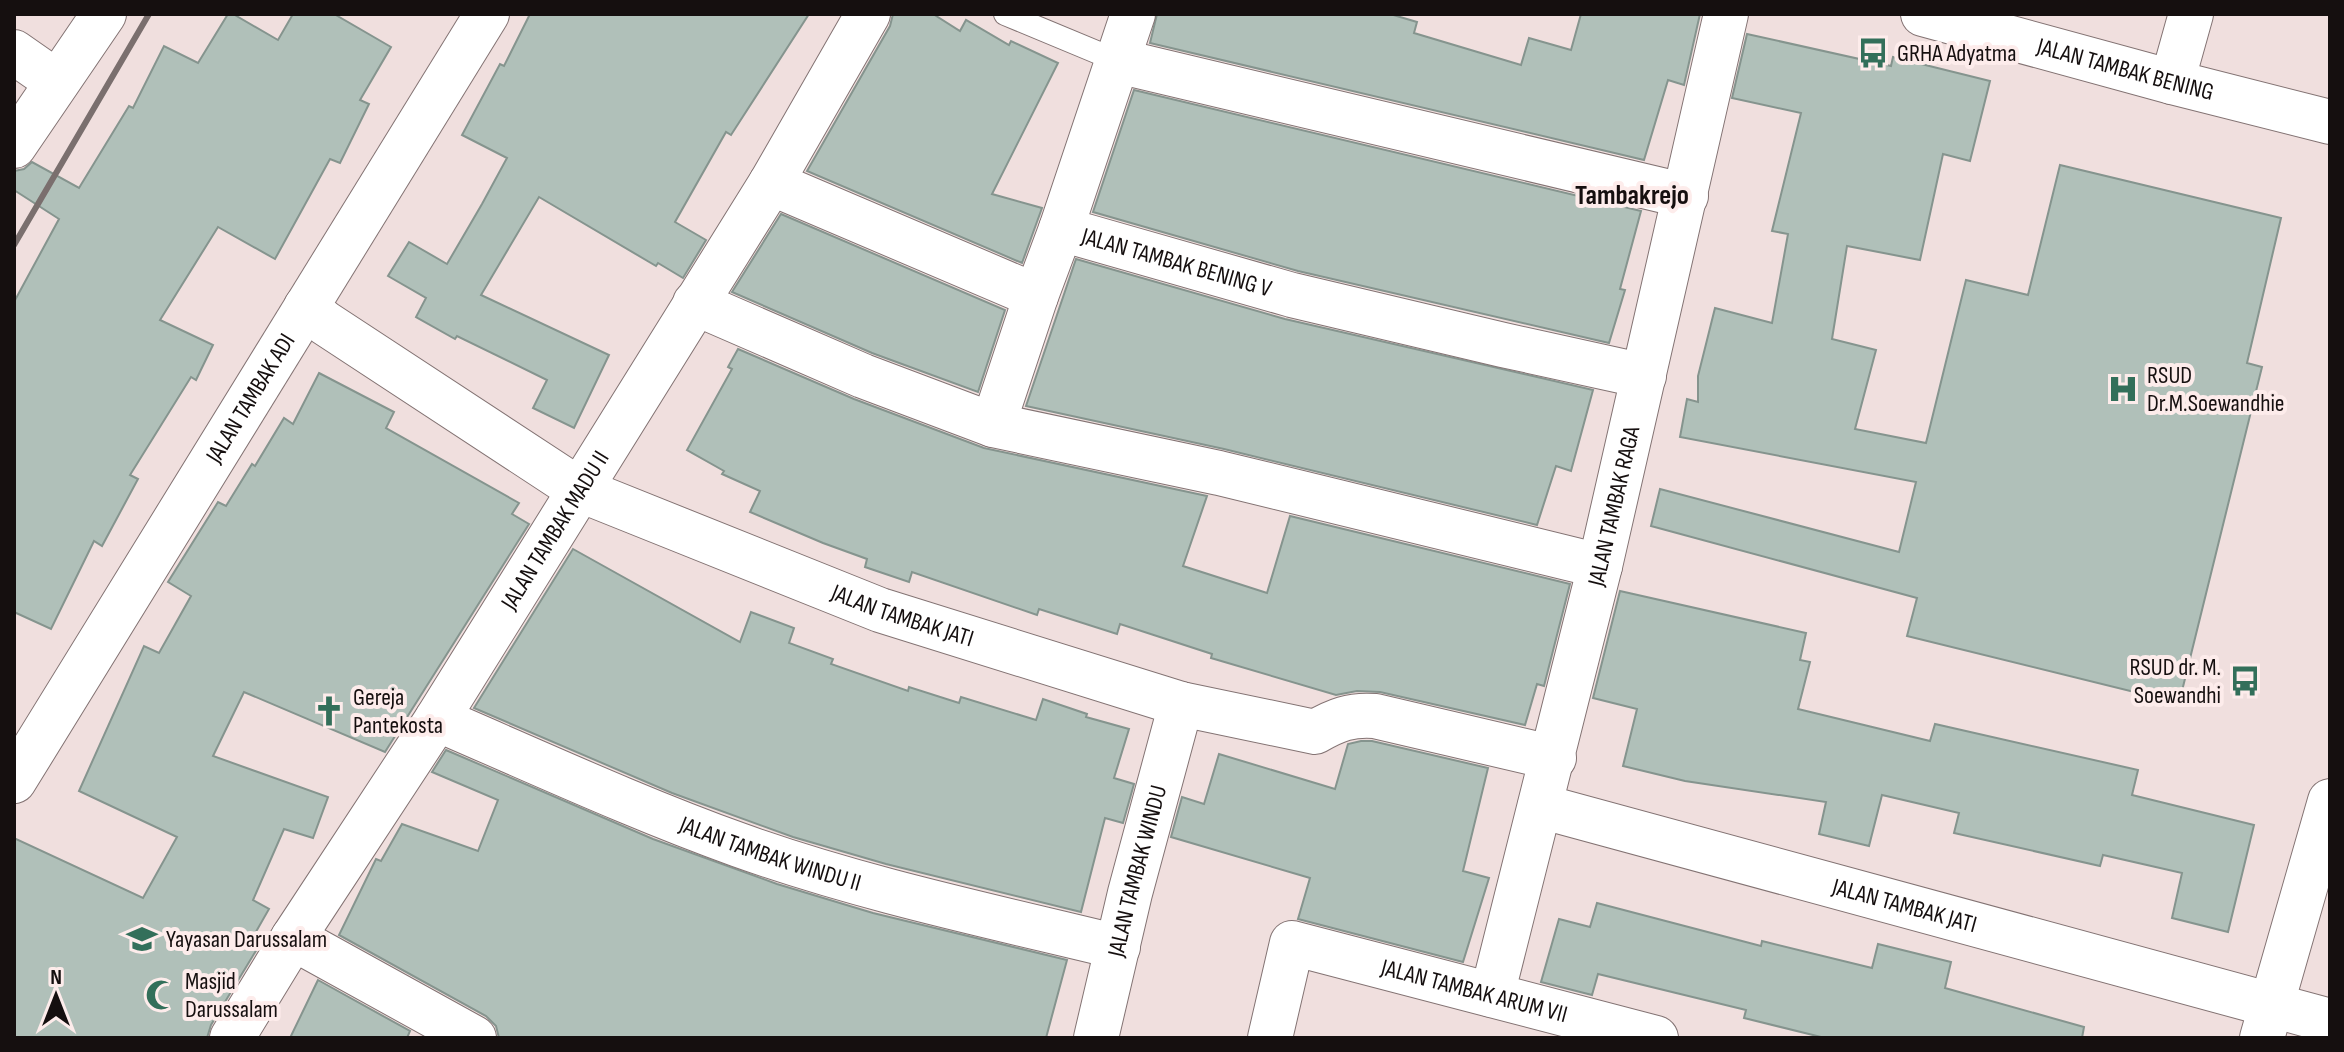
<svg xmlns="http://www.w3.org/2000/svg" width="2344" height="1052" font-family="'Sofia Sans Condensed',sans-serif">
<rect width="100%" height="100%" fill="#f0dfde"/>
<!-- building -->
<g fill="#b0c0b9" stroke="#85948e" stroke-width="2">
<polygon points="228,14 233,14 278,40 293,14 334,14 391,47 360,100 369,104 340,163 330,159 275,259 218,227 160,320 213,345 196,380 191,377 130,475 138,479 102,546 94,541 51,629 14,612 14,302 59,219 14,190 14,171 24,169 32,162 79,188 129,106 133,108 164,46 198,63"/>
<polygon points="530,14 809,14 731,135 726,132 675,222 706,240 683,278 658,263 656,266 539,197 481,295 609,355 574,428 533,408 547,380 457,336 455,339 416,317 426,298 388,276 409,242 447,264 482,204 507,158 462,135 500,64 504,66"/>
<polygon points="893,14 933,14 960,31 966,20 1009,45 1011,41 1058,63 992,194 1042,208 1022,263 807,171 890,26"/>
<polygon points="1157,14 1390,14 1417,22 1414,33 1521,65 1529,38 1571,50 1581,14 1700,14 1684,85 1668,80 1644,160 1150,43"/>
<polygon points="1747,34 1891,66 1893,57 1990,81 1970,161 1943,154 1920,260 1847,246 1832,339 1876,350 1855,429 1926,443 1966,280 2028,295 2060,165 2281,218 2247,363 2262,367 2179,703 1907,636 1917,598 1651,526 1660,489 1899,552 1916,482 1680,437 1687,399 1698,402 1698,376 1715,308 1772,323 1788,234 1772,231 1801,113 1732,98"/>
<polygon points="1134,90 1641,211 1620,289 1625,290 1609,343 1298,271 1093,212"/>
<polygon points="781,214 1005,310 978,392 872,353 732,292"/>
<polygon points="1076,259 1285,319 1593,390 1571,471 1556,466 1537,525 1224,449 1026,406"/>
<polygon points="738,349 854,399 984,448 1207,496 1183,566 1267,593 1290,516 1570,584 1544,686 1537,684 1525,725 1380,692 1357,691 1336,695 1211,658 1212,654 1120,624 1117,634 1039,609 1037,615 912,572 909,582 865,567 867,559 823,543 750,512 760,491 722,474 724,471 687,450 732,369 728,367"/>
<polygon points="319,373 394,412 386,428 519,503 512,514 529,524 385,752 244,692 213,756 328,797 313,838 284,829 253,900 269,909 249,944 257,949 211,1025 207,1038 14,1038 14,838 143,898 177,837 79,791 144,646 159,653 191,596 168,582 218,502 226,506 252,464 255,466 284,418 293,424"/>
<polygon points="573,549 740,642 751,612 794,628 789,643 833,659 831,664 908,691 909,687 959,703 961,697 1036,720 1043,699 1087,714 1086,717 1129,729 1114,778 1134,784 1123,823 1105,818 1081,912 886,864 793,837 672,793 474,708"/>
<polygon points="1620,591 1806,633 1800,660 1810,662 1798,709 1930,741 1935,724 2138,770 2132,795 2254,825 2228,932 2172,918 2182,873 2103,855 2100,866 1954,833 1959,813 1882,795 1869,846 1819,834 1826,802 1685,781 1623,766 1637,709 1593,698"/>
<polygon points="1361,741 1372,741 1488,768 1463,871 1489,878 1463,962 1298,919 1310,878 1171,837 1182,797 1204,804 1219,754 1335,789 1348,744"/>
<polygon points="446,750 653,839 777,884 873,913 1067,960 1046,1038 499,1038 496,1026 486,1016 339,935 376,859 381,861 402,824 478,851 498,800 432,772"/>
<polygon points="1597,903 1761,946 1762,941 1872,968 1878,944 1951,962 1945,988 2084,1027 2082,1038 1825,1038 1744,1018 1746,1010 1598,974 1592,995 1541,982 1559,919 1590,927"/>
<polygon points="318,980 410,1031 407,1038 290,1038"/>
</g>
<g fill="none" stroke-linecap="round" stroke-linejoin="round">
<!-- lane casing -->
<g stroke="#837373" stroke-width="24">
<polyline id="lane" points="1005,14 1118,61"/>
</g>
<!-- street casing -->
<g stroke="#837373" stroke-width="46">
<g id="street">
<path id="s1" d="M1923,14l249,68 158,40"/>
<polyline points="14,52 57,82"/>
<polyline points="1118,61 1686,196"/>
<polyline points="2172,82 2191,14"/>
<polyline points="14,146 104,14"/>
<path id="s2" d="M771,183l265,113 25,-67 231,66 211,50 141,31"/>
<polyline points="1061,229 1133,14"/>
<polyline points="695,303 863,376 993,425 1219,473 1600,566"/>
<path id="s3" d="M306,307l19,16 253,166 302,121 301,94 134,28c21,-12 36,-18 60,-16l179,42"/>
<polyline points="993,425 1036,296"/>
<path id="s4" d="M437,719c100,43 199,89 302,126 123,44 252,71 379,102"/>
<path id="s5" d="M14,781l473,-767"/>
<path id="s6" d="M1540,806l790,215"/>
<polyline points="293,938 474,1038"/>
<path id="s7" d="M1492,995l108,-429 126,-552"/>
<path id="s8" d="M232,1038l61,-100 144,-219 334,-536 97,-169"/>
<path id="s9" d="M1096,1038l34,-145 51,-189"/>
<path id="s10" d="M1270,1038l22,-95 364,95"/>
</g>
</g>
<!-- secondary casing -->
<g stroke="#837373" stroke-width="46">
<polyline id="secondary" points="2262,1038 2330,801"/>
</g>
<!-- lane -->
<use href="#lane" stroke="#fff" stroke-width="22"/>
<!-- street -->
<use href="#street" stroke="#fff" stroke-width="44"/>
<!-- secondary -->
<use href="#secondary" stroke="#fff" stroke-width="44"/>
<!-- rail -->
<polyline stroke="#7a6f6e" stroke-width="6" points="14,245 149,14"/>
</g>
<!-- icons -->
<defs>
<g id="bus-bare" transform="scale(2.4)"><path d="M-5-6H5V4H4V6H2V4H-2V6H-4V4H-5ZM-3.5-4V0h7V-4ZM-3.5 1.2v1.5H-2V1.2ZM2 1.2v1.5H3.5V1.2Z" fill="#336f5a" stroke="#fdeceb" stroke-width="2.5" paint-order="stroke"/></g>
<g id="hospital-bare" transform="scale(2.4)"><path d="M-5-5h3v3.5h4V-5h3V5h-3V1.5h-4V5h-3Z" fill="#336f5a" stroke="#fdeceb" stroke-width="2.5" paint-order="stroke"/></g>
<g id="church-bare" transform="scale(2.4)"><path d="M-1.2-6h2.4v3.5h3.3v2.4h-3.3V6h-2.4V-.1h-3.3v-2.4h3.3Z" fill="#336f5a" stroke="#fdeceb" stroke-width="2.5" paint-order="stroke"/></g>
<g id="school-bare" transform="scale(2.4)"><path d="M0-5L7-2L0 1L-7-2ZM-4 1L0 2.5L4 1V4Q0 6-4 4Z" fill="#336f5a" stroke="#fdeceb" stroke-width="2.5" paint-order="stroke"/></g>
<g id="mosque-bare" transform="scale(2.4)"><path d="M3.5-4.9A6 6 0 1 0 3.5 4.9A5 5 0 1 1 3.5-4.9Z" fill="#336f5a" stroke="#fdeceb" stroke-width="2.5" paint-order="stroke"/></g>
</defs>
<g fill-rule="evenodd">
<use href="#bus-bare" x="1873" y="53"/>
<use href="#hospital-bare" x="2123" y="389"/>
<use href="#bus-bare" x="2245" y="681"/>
<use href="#church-bare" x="329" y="711"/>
<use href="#school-bare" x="142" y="939"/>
<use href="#mosque-bare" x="161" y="995"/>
</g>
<g text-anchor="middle" stroke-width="8" stroke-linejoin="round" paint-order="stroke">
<!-- poi labels -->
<g font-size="24" fill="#150f0f" stroke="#fdeceb" text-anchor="start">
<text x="1897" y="61">GRHA Adyatma</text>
<text x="2147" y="383">RSUD<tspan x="2147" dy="28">Dr.M.Soewandhie</tspan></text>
<text x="2221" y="675" text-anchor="end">RSUD dr. M.<tspan x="2221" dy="28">Soewandhi</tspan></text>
<text x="353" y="705">Gereja<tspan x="353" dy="28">Pantekosta</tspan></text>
<text x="166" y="947">Yayasan Darussalam</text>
<text x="185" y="989">Masjid<tspan x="185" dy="28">Darussalam</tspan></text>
</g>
<!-- street labels -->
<g font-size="24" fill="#150f0f" stroke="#fdeceb">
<text dy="8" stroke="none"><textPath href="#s1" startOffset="210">JALAN TAMBAK BENING</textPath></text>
<text dy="8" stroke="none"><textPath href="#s2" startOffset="480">JALAN TAMBAK BENING V</textPath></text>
<text dy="8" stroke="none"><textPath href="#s5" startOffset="450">JALAN TAMBAK ADI</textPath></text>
<text dy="8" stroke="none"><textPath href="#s7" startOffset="504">JALAN TAMBAK RAGA</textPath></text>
<text dy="8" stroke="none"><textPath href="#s8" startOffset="602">JALAN TAMBAK MADU II</textPath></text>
<text dy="8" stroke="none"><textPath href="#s3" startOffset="676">JALAN TAMBAK JATI</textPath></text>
<text dy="8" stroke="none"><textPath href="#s4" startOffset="360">JALAN TAMBAK WINDU II</textPath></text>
<text dy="8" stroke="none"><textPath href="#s9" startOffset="172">JALAN TAMBAK WINDU</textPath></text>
<text dy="8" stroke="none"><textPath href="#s6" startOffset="378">JALAN TAMBAK JATI</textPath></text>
<text dy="8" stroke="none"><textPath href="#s10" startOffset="286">JALAN TAMBAK ARUM VII</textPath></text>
</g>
<!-- quarter labels -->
<g font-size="28" font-weight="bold" fill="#150f0f" stroke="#fdeceb">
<text x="1632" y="204">Tambakrejo</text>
</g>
</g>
<!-- border -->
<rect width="2344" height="1052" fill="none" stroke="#150f0f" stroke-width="32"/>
<!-- north arrow -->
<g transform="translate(56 996)" stroke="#fdeceb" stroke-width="6" paint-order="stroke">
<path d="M0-6L14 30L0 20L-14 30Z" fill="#150f0f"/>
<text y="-12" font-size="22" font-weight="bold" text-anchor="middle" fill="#150f0f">N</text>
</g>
</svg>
